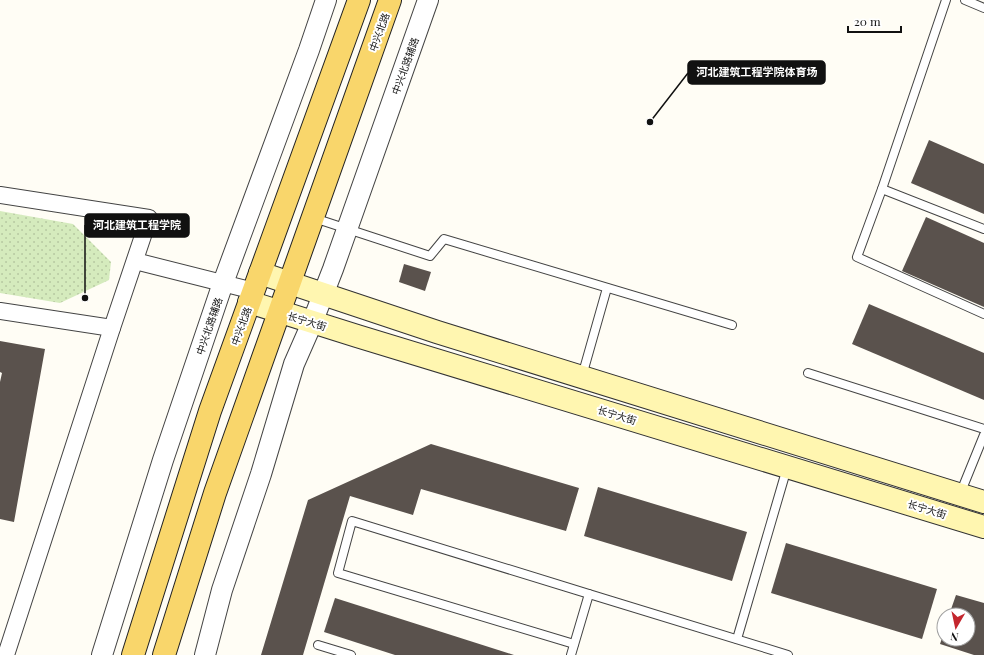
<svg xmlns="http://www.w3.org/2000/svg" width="984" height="655" font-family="'Playfair Display','Noto Sans SC',serif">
<defs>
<pattern id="grass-dots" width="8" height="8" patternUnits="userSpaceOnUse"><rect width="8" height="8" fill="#d5ebbd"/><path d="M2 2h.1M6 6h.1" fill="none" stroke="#b6c8a1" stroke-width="1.8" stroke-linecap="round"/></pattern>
</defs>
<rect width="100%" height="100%" fill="#fffdf5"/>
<!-- grass -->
<polygon fill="url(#grass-dots)" points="0,211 73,224 111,262 109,280 60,303 0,293"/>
<!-- building -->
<g fill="#5a524d">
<polygon points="929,140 984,164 984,214 911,183"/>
<polygon points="926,217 984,243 984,307 902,271"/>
<polygon points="404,264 431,272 425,291 399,282"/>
<polygon points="869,304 984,353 984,400 852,344"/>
<polygon points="0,341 45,349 14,522 0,519 0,382 2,373 0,372"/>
<polygon points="431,444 579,488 566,531 421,489 413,515 350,496 303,655 261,655 308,500"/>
<polygon points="598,487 747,532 732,581 584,536"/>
<polygon points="786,543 937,589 922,639 771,593"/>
<polygon points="956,595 984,603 984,655 974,655 940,644 944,632 944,639 968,639 968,615 949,615"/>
<polygon points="335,598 514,655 395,655 324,632"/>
</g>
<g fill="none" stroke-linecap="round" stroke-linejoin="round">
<!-- service casing -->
<g stroke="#444" stroke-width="10">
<g id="service">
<polyline points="946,0 882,189 984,229"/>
<polyline points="965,0 984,8"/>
<polyline points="882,189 857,257 984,314"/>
<polyline points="314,218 430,256 444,239 732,325"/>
<polyline points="808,373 984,429"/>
<polyline points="582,376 607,288"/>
<polyline points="960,494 984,435"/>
<polyline points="737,639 787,468"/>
<polyline points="574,644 338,573 352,521 589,594"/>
<polyline points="318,645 351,655"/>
<polyline points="571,655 589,594 788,655"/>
</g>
</g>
<!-- minor casing -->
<g stroke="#444" stroke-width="18">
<g id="minor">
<polyline points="0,195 149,218 112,328 6,655"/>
<polyline points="135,261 254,291"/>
<polyline points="0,311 112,328"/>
</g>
</g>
<!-- tertiary casing -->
<g stroke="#444" stroke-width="22">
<g id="tertiary">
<polyline points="102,655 163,460 223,283 309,50 326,0"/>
<polyline points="205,655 222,590 261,474 294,364 312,323 333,269 428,0"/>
</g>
</g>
<!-- secondary casing -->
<g stroke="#333" stroke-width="24">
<g id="secondary">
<polyline points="260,273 437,332 984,502"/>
<polyline points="249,302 357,336 984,527"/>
</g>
</g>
<!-- primary casing -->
<g stroke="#222" stroke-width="24">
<g id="primary">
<polyline points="133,655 210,411 359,0"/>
<polyline points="164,655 215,493 390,0"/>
</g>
</g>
<!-- service -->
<use href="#service" stroke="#fff" stroke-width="8"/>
<!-- minor -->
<use href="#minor" stroke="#fff" stroke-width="16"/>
<!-- tertiary -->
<use href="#tertiary" stroke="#fff" stroke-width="20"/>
<!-- secondary -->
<use href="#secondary" stroke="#fff6b0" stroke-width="22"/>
<!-- primary -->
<use href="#primary" stroke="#f9d66b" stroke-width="22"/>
</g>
<g text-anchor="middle" stroke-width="4" stroke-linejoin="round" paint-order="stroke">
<!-- street labels -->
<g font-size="10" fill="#111" stroke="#fff">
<text transform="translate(379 32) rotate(-70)" y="4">中兴北路</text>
<text transform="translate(405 66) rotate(-70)" y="4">中兴北路辅路</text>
<text transform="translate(307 321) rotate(17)" y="4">长宁大街</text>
<text transform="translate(209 326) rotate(-71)" y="4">中兴北路辅路</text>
<text transform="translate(241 326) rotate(-70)" y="4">中兴北路</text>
<text transform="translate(617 415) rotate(17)" y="4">长宁大街</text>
<text transform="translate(927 509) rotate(17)" y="4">长宁大街</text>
</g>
</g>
<!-- callouts -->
<path fill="none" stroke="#111" stroke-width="1.5" d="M650 122L688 73M85 298L85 225"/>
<g fill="#111" stroke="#fff" stroke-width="1.5">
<circle cx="650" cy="122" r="4"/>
<circle cx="85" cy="298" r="4"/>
</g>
<g fill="#111" stroke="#111" stroke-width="1.5">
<rect x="688" y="61" width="137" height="23" rx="4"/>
<rect x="85" y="214" width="104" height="23" rx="4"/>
</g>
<g font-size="11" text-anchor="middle" font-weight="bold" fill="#fff">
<text x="757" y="76">河北建筑工程学院体育场</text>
<text x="137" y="229">河北建筑工程学院</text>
</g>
<!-- north arrow -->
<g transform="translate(956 627) rotate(189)"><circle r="19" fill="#ffffff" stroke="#a0a0a0"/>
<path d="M0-3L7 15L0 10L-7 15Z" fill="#c4262e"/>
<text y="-6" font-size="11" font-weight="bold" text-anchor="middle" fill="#111111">N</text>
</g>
<!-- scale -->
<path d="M848 26v6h53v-6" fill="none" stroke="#111111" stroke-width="2"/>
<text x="854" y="26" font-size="12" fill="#111111" stroke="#ffffff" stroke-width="3" paint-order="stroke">20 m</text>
</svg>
